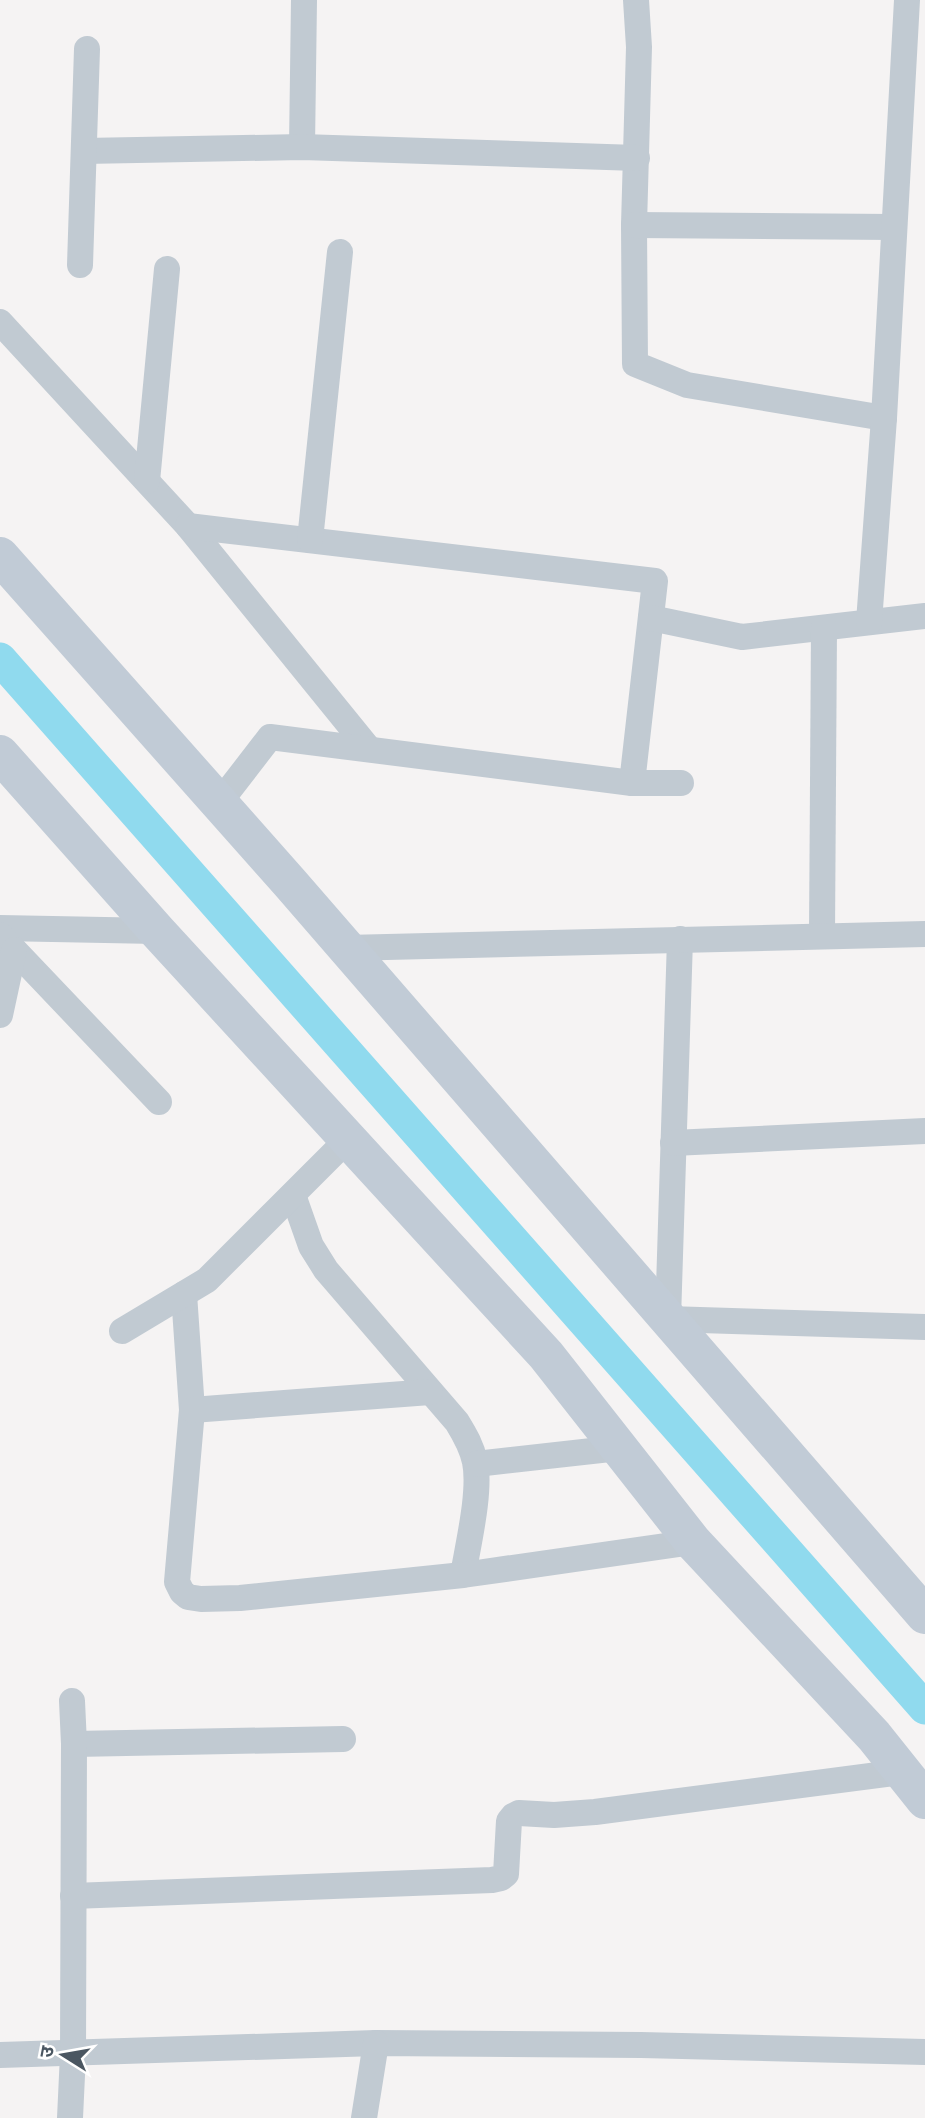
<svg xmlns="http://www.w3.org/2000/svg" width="925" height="2118" font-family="'Golos Text','Noto Sans Devanagari',sans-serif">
<rect width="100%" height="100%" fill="#f5f3f3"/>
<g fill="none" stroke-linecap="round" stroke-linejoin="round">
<!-- canal -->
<polyline stroke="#90daee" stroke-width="33" points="0,659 925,1708"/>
<!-- street -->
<g stroke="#c1cad2" stroke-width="26">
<polyline points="636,0 639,47 634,225 635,364 687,385 884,418"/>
<polyline points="302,147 304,0"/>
<polyline points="84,151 302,147 637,158"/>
<polyline points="634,225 894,227"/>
<polyline points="80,265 87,49"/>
<polyline points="0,322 188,526 369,749"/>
<polyline points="147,481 167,269"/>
<polyline points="188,526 655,581 632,783"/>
<polyline points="310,540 340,252"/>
<polyline points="651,618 742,637 925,616"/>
<polyline points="869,622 884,418 907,0"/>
<polyline points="219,803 270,737 632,783 681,783"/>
<polyline points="0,928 157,931"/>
<polyline points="0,935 159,1102"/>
<polyline points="822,936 824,628"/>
<polyline points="680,939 668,1319 925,1327"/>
<polyline points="346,948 925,934"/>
<polyline points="0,1015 14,950"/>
<polyline points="673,1143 925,1131"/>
<path d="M293,1195l18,51 15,24 131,152c8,13 15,25 18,40 6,29 -7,83 -12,113"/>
<polyline points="184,1294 192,1410 177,1582 182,1592 188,1597 201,1599 240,1598 463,1575 693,1542"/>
<polyline points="122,1331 207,1280 348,1139"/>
<polyline points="192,1410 430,1392"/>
<polyline points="476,1464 619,1448"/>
<polyline points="74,1744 343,1739"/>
<polyline points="73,1896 492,1880 501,1878 506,1874 509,1821 513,1816 519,1813 554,1815 595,1812 901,1772"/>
<polyline points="0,2055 376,2043 641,2045 925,2052"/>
<polyline points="70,2118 73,2054 74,1744 72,1701"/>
<polyline points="364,2118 376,2043"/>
</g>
<!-- secondary -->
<g stroke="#c1cbd6" stroke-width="38">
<polyline points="0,556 290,883 925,1615"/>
<polyline points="0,754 157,931 546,1355 693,1542 874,1736 925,1800"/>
</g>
</g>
<!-- north arrow -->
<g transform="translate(63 2055) rotate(281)" stroke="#ffffff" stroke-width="5" paint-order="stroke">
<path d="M0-5L12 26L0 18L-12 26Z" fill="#4a5661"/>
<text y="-10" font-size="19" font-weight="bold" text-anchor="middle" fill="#4a5661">उ</text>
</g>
</svg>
